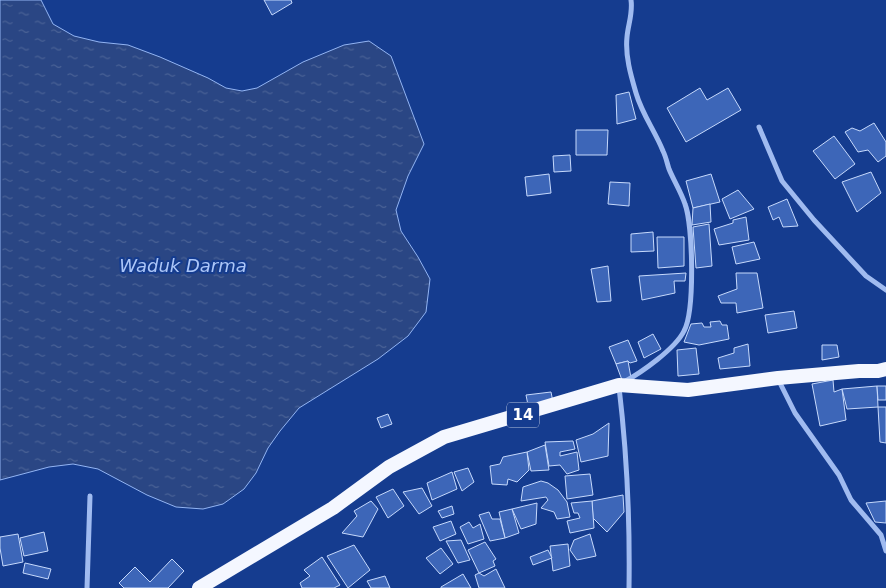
<svg xmlns="http://www.w3.org/2000/svg" width="886" height="588" font-family="'DejaVu Sans',sans-serif">
<defs>
<pattern id="water-ripples" width="26" height="14" patternUnits="userSpaceOnUse" patternTransform="scale(1.25)"><rect width="26" height="14" fill="#2a4684"/><path d="M2 4q2-2 4 0t4 0M15 11q2-2 4 0t4 0" fill="none" stroke="#4a6296"/></pattern>
</defs>
<rect width="100%" height="100%" fill="#153c8f"/>
<!-- water -->
<polygon fill="url(#water-ripples)" stroke="#92b4f3" points="0,0 41,0 53,24 74,36 99,42 128,45 160,57 208,78 226,88 242,91 257,88 303,62 344,45 369,41 391,56 424,144 408,176 396,210 401,231 418,257 430,279 426,312 408,336 378,359 299,408 280,431 268,448 256,473 244,489 223,504 203,509 176,507 147,495 98,469 73,464 49,467 0,480"/>
<!-- building -->
<g fill="#3d66b8" stroke="#c6d9fc">
<polygon points="264,0 291,0 292,3 272,15"/>
<polygon points="700,88 707,100 728,88 741,110 686,142 667,108"/>
<polygon points="629,92 636,119 617,124 616,95"/>
<polygon points="874,123 886,142 886,156 878,162 868,150 858,152 845,132 852,128 860,131"/>
<polygon points="576,130 608,130 607,155 576,155"/>
<polygon points="834,136 855,164 835,179 813,151"/>
<polygon points="570,155 571,171 554,172 553,156"/>
<polygon points="871,172 881,193 857,212 842,182"/>
<polygon points="549,174 551,193 527,196 525,177"/>
<polygon points="711,174 720,202 693,208 686,181"/>
<polygon points="610,182 630,183 629,206 608,204"/>
<polygon points="738,190 754,209 730,219 722,199"/>
<polygon points="787,199 798,226 783,227 779,217 773,220 768,207"/>
<polygon points="710,204 711,222 692,225 693,208"/>
<polygon points="746,217 749,240 719,245 714,229 733,223 733,220"/>
<polygon points="709,224 712,266 696,268 693,227"/>
<polygon points="653,232 654,251 631,252 631,234"/>
<polygon points="657,237 684,237 684,266 658,268"/>
<polygon points="754,242 760,259 736,264 732,247"/>
<polygon points="608,266 611,301 597,302 591,269"/>
<polygon points="686,273 685,281 674,281 675,293 642,300 639,276"/>
<polygon points="736,273 757,273 763,308 737,313 736,303 721,303 718,296 737,289"/>
<polygon points="794,311 797,328 768,333 765,315"/>
<polygon points="720,321 722,325 727,325 729,339 699,345 684,342 691,324 702,323 704,327 711,327 710,322"/>
<polygon points="653,334 661,349 644,358 638,342"/>
<polygon points="628,340 637,361 630,363 628,361 616,364 609,347"/>
<polygon points="748,344 750,366 720,369 718,358 734,353 734,348"/>
<polygon points="822,345 837,345 839,357 822,360"/>
<polygon points="696,348 699,374 678,376 677,350"/>
<polygon points="628,361 631,378 622,380 616,364"/>
<polygon points="833,380 834,392 842,389 846,420 820,426 812,384"/>
<polygon points="877,386 878,407 847,409 842,389"/>
<polygon points="877,386 886,386 886,400 878,400"/>
<polygon points="551,392 553,402 529,410 526,395"/>
<polygon points="878,407 886,407 886,443 880,442"/>
<polygon points="388,414 392,424 381,428 377,418"/>
<polygon points="609,423 608,456 581,462 576,440 593,434"/>
<polygon points="573,441 575,449 560,452 560,456 577,452 579,470 567,474 560,465 549,466 545,442"/>
<polygon points="545,445 549,470 531,471 527,452"/>
<polygon points="527,452 529,470 517,482 508,479 507,485 492,484 490,466 500,464 503,457"/>
<polygon points="468,468 474,482 462,491 454,472"/>
<polygon points="452,472 457,489 432,500 427,483"/>
<polygon points="590,474 593,495 567,499 565,476"/>
<polygon points="541,481 548,483 558,490 567,502 570,517 557,519 554,512 541,508 548,500 546,497 521,501 523,487"/>
<polygon points="422,488 432,506 419,514 403,492"/>
<polygon points="393,489 404,506 388,518 376,497"/>
<polygon points="623,495 624,512 607,532 593,518 592,501"/>
<polygon points="371,501 378,509 363,537 342,533 357,516 354,511"/>
<polygon points="592,501 594,528 570,533 567,521 580,518 578,513 574,513 571,503"/>
<polygon points="886,501 886,523 875,522 866,503"/>
<polygon points="537,503 536,524 521,529 512,509"/>
<polygon points="452,506 454,514 442,518 438,511"/>
<polygon points="512,509 519,533 505,538 499,512"/>
<polygon points="489,512 492,519 500,519 505,538 490,541 479,515"/>
<polygon points="451,521 456,534 440,541 433,527"/>
<polygon points="469,522 473,528 480,524 484,539 468,544 460,527"/>
<polygon points="44,532 48,551 24,556 20,538"/>
<polygon points="18,534 23,562 3,566 0,548 0,537"/>
<polygon points="590,534 596,556 577,560 570,550 574,540"/>
<polygon points="461,540 470,560 458,563 446,541"/>
<polygon points="485,542 496,559 493,561 495,566 479,573 468,550"/>
<polygon points="568,544 570,566 553,571 550,546"/>
<polygon points="354,545 370,570 348,588 327,556"/>
<polygon points="441,548 453,564 440,574 426,558"/>
<polygon points="548,550 552,558 533,565 530,557"/>
<polygon points="322,557 340,585 334,588 302,588 300,583 310,576 304,570"/>
<polygon points="172,559 184,571 168,588 124,588 119,583 135,567 150,582"/>
<polygon points="25,563 51,569 48,579 23,573"/>
<polygon points="496,569 505,588 479,588 475,575 479,573 484,576"/>
<polygon points="463,574 471,588 441,588 441,587"/>
<polygon points="385,576 390,588 371,588 367,581"/>
</g>
<g fill="none" stroke-linecap="round" stroke-linejoin="round">
<!-- minor -->
<g stroke="#a0bbf0" stroke-width="5">
<polyline points="759,127 782,181 814,220 866,276 886,290"/>
<polyline points="778,379 795,413 839,475 851,500 881,535 886,551"/>
<path d="M624,382c18,-10 51,-33 60,-51 11,-20 9,-106 1,-127 -4,-12 -11,-23 -16,-35 -2,-6 -3,-12 -6,-18 -8,-20 -21,-37 -27,-58 -5,-17 -11,-37 -9,-56 1,-12 6,-24 4,-37"/>
<path d="M619,387c8,67 11,134 10,201"/>
<polyline points="87,588 90,496"/>
</g>
<!-- trunk -->
<polyline stroke="#f4f7ff" stroke-width="14" points="199,588 333,508 389,467 444,437 619,385 688,390 778,378 859,371 878,371 886,369"/>
</g>
<g text-anchor="middle" stroke-width="4" stroke-linejoin="round" paint-order="stroke">
<!-- shield labels -->
<rect fill="#153c8f" stroke="#b9c4dd" stroke-width="1" x="507" y="402.5" width="32" height="25" rx="4"/>
<g font-size="15" font-weight="bold" fill="#fff">
<text x="523" y="420">14</text>
</g>
<!-- water labels -->
<g font-size="18" font-style="italic" fill="#acc6f8" stroke="#153c8f">
<text x="183" y="272">Waduk Darma</text>
</g>
</g>
</svg>
